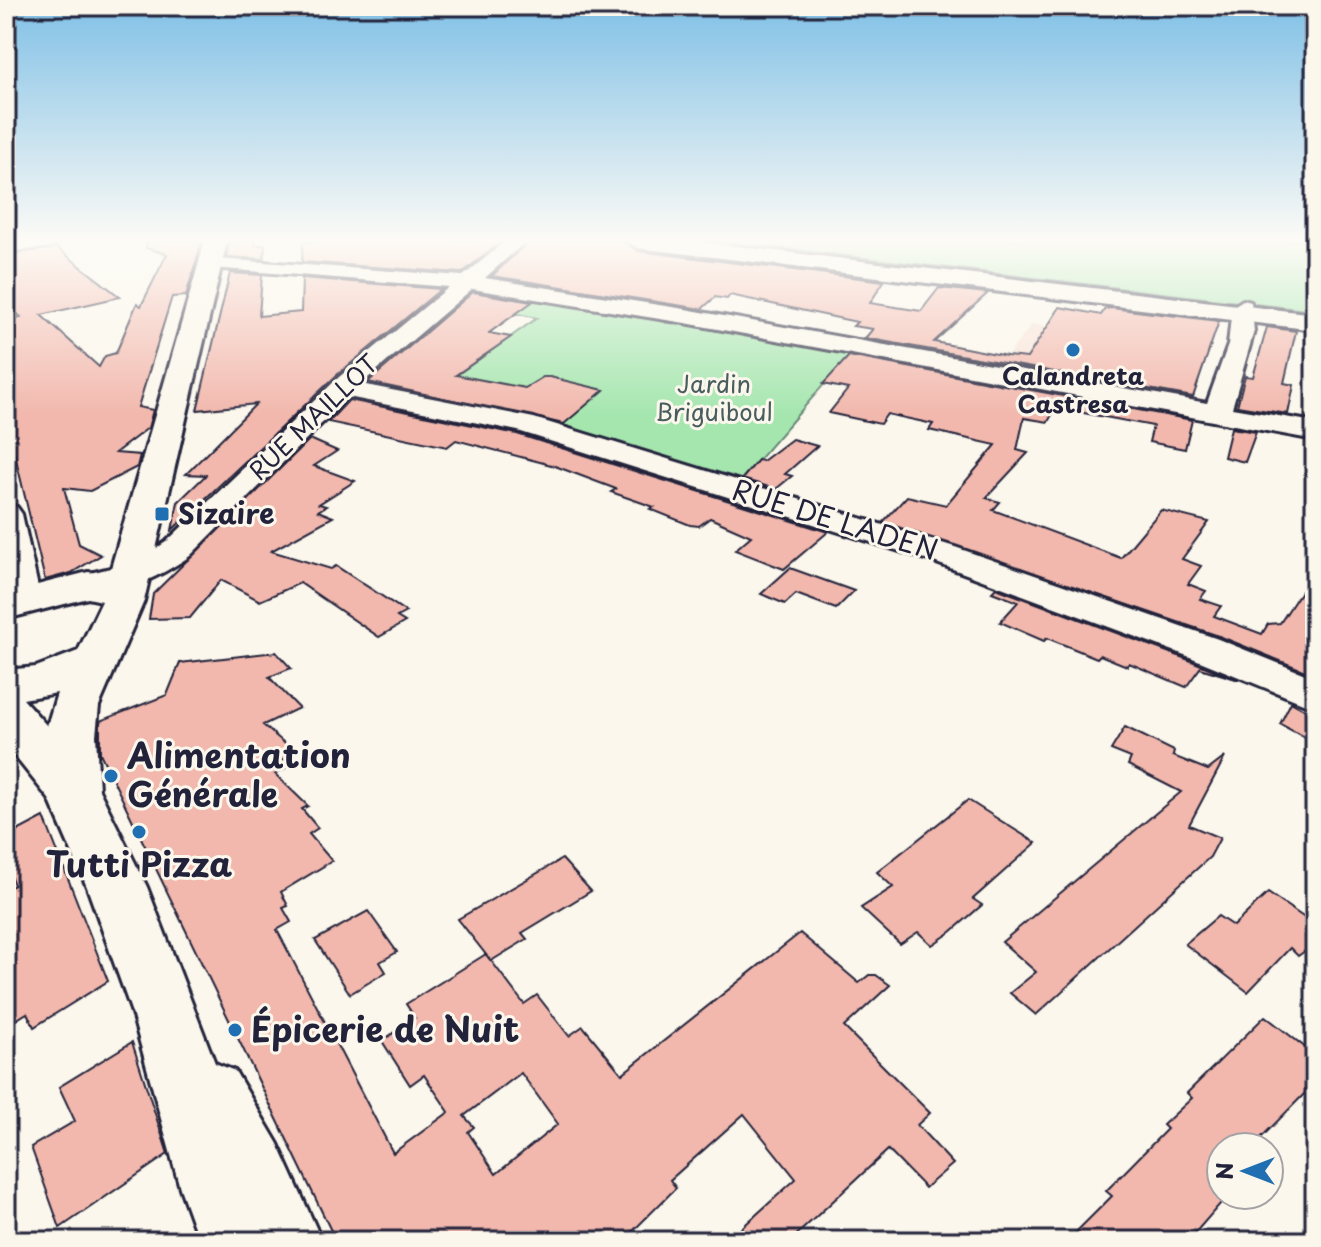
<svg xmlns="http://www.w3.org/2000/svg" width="1321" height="1247" font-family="'Playpen Sans',sans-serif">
<rect width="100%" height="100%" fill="#fbf7ec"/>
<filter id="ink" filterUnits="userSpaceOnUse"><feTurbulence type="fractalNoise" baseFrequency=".0125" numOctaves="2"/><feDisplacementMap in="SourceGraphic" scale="16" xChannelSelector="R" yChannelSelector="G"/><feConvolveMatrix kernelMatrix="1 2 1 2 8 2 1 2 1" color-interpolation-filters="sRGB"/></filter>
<g filter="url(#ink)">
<!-- built -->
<polygon fill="#f8e4d9" points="1032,324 1139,344 1088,384 998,368"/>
<!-- green -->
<g fill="#a5e6af" stroke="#648475" stroke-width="2">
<polygon points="1315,241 1315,311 730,242 732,241"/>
<polygon points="536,297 662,317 666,323 699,324 853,351 739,482 469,408 500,384 457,375 537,318 513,313"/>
</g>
<!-- building -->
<g fill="#f2b8ad" stroke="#22223b" stroke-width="2" fill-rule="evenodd">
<polygon points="146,241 202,241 186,296 172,297 170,303 138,407 153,410 148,428 115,453 140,455 137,467 90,491 64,488 79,544 101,555 71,573 45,580 6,418 6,321 21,317 6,304 6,255 56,247 120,297 41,315 99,367 105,356 116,353 137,303 141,306 167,254 146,248"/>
<polygon points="230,241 256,241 255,245 265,245 264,259 226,257"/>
<polygon points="371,241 502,241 462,273 302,262 303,242"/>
<polygon points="529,241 624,241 638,251 884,281 870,303 921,311 939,288 988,293 934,342 1007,356 1027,358 1060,307 1101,315 1105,309 1111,308 1219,321 1193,397 865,338 873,329 853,326 857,322 730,295 727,299 715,297 702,309 492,276"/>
<polygon points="230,273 262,275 259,316 301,312 302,278 441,289 337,375 172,530 178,502 206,475 186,474 256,404 197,410"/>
<polygon points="473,292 532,302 489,333 511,337 456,375 525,388 543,377 550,377 604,390 564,424 368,382"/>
<polygon points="1267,327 1296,331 1284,383 1294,385 1288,414 1237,406 1245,376 1253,377"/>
<polygon points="849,356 1192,420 1185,449 1149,442 1153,426 1073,411 1055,409 1048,422 1024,418 1017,450 1028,453 986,498 1000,502 993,510 1121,558 1161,510 1209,522 1182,559 1201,566 1188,584 1206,591 1200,599 1221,606 1214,616 1262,634 1268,624 1280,623 1315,570 1315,675 1219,636 883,522 907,496 946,505 996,445 929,430 933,424 887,414 880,424 829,413 848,389 823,384"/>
<polygon points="349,400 517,434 828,532 784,569 735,550 751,536 710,518 699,526 690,525 650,509 654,507 611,492 616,489 555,466 456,440 447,447 328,422"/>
<polygon points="1231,428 1256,432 1245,462 1224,457"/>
<polygon points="310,439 337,451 314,466 355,481 319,504 326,506 318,511 333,517 271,551 331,569 336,566 406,612 397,617 405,622 379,637 300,583 260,601 221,580 190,618 149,619 153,594"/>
<polygon points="792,439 817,446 785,474 792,476 776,489 742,479 758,460 763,461"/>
<polygon points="790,568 854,591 836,609 796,594 785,604 761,594"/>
<polygon points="996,588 1189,660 1239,680 1200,668 1186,687 1129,663 1127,666 1100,655 1097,658 1047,638 1044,641 1000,622 1018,602 992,592"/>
<path d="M276,652l15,16 -22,9 30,31 -36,17 32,27 -12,7 8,6 -16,9 33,32 -6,3 16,19 -9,6 23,27 -51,31 7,14 -5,2 8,14 -14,8 116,223 56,-41 -25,-37 -14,10 -28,-44 33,-23 -9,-14 80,-50 38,50 13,-9 32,41 14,-10 39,48 178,-141 59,50 10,-8h7l14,10 -46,42 86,86 -13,12 36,39 -28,24 -37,-38 -98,91h-63l69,-62 -52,-65 -74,66 6,8 -53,53h-287l-236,-488v-32l67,-26 13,-32zM521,1073l37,51 -62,50 -28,-42 6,-5 -10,-11z"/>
<polygon points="1291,702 1315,715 1315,743 1280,724"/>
<polygon points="1125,727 1174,751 1173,756 1208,770 1225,757 1189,825 1220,838 1210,857 1036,1015 1010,993 1036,972 1002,942 1181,792 1128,765 1131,758 1111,750"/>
<polygon points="968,800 1036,843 973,899 982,905 951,932 932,945 918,932 900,944 861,908 893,887 877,872"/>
<polygon points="44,817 108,981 34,1027 27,1013 6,1026 6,890 14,885 6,864 6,837"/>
<polygon points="562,859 591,891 522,933 527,939 491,961 458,919"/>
<polygon points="1268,893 1315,925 1315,944 1298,956 1290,948 1248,992 1185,944 1218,916 1233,926"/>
<polygon points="368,911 397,952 380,962 386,972 350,994 315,940"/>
<polygon points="1265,1016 1315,1055 1315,1083 1252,1147 1221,1147 1221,1203 1188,1241 1067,1241 1112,1196 1106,1191 1167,1129 1163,1125 1192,1098 1187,1093"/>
<polygon points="132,1042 168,1154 60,1228 31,1147 75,1121 59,1087"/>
</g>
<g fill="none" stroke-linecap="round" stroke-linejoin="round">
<!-- minor casing -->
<g stroke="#22223b" stroke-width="6">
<g id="minor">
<polygon points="6,241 60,241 51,247 6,252"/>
<path d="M506,241h20l-41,37 200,31 522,94 21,-58 4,-38 11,-7 8,2 3,29 -22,77 83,14v18l-630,-117 -213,-34 -111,95 173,34 421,129 263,92 97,39v30l-125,-51 -259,-96 -413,-130 -170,-34 -158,159c-27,18 -66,41 -100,33l-5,-8 5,-8 45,-11 31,-20 173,-165 110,-90 -238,-19 -7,-2 -3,-4 3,-4 259,18z"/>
<polygon points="6,504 17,507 22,514 41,601 36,609 23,612 10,609 6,603"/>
</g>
</g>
<!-- major casing -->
<g stroke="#22223b" stroke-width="6">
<g id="major">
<path d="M205,241h22l-83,360 -45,105 -3,29 3,55 48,97 68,176 20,8 43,73 44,97h-123l-19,-53 -48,-175 -45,-126 -38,-88 -43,-54v-75l30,-3 42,-16 24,-50 -14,-3 -82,21v-26l82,-21 21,3zM57,693l-10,33 -24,-27z"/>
<polygon points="627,241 691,241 1315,314 1315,330 638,248"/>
</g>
</g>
<!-- minor -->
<use href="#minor" fill="#fbf7ec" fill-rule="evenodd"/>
<!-- major -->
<use href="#major" fill="#fbf7ec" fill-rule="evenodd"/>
</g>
</g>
<!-- sky -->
<linearGradient id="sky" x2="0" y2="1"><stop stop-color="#80c0e6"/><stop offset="0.58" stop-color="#fdfbf6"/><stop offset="1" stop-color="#fdfbf6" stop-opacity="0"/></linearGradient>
<rect width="1321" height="415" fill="url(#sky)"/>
<!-- markers -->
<g fill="#1f6fb2" stroke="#fbf7ec" stroke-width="3">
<circle cx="1073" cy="350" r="8"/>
<rect x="154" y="506" width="16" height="16" rx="4"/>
<circle cx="111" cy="776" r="8"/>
<circle cx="139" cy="832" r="8"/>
<circle cx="235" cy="1030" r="8"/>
</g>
<g text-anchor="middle" stroke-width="6" stroke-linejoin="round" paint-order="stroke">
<!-- far-poi labels -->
<g font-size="24" font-weight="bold" fill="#22223b" stroke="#fbf7ec">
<text x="1073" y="385">Calandreta<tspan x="1073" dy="28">Castresa</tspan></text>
</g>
<!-- far-park labels -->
<g font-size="24" fill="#495d5e" stroke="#fbf7ec">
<text x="714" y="393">Jardin<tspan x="714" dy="28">Briguiboul</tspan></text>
</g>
<!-- far-street labels -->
<g font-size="24" fill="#22223b" stroke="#fbf7ec">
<text transform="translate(314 418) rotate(-44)" y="8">RUE MAILLOT</text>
</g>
<!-- poi labels -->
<g font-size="28" font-weight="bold" fill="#22223b" stroke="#fbf7ec" text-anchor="start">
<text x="178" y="524">Sizaire</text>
</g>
<!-- street labels -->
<g font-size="28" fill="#22223b" stroke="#fbf7ec">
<text transform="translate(835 520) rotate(17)" y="10">RUE DE LADEN</text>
</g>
<!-- near-poi labels -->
<g font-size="34" font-weight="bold" fill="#22223b" stroke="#fbf7ec" text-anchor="start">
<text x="127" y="768">Alimentation<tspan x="127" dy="39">Générale</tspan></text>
<text x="139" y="877" text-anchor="middle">Tutti Pizza</text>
<text x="251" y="1042">Épicerie de Nuit</text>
</g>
</g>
<!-- margin -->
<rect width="1321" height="1247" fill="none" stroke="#fbf7ec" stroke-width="32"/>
<rect x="16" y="16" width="1289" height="1215" fill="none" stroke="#22223b" stroke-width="3" filter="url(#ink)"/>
<!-- north arrow -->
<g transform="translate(1245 1171) rotate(270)"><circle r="38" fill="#fbf7ec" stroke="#a4a2a5" stroke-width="2"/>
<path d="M0-6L14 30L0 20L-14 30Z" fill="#1f6fb2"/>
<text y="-12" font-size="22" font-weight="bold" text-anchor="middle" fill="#22223b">N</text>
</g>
</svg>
